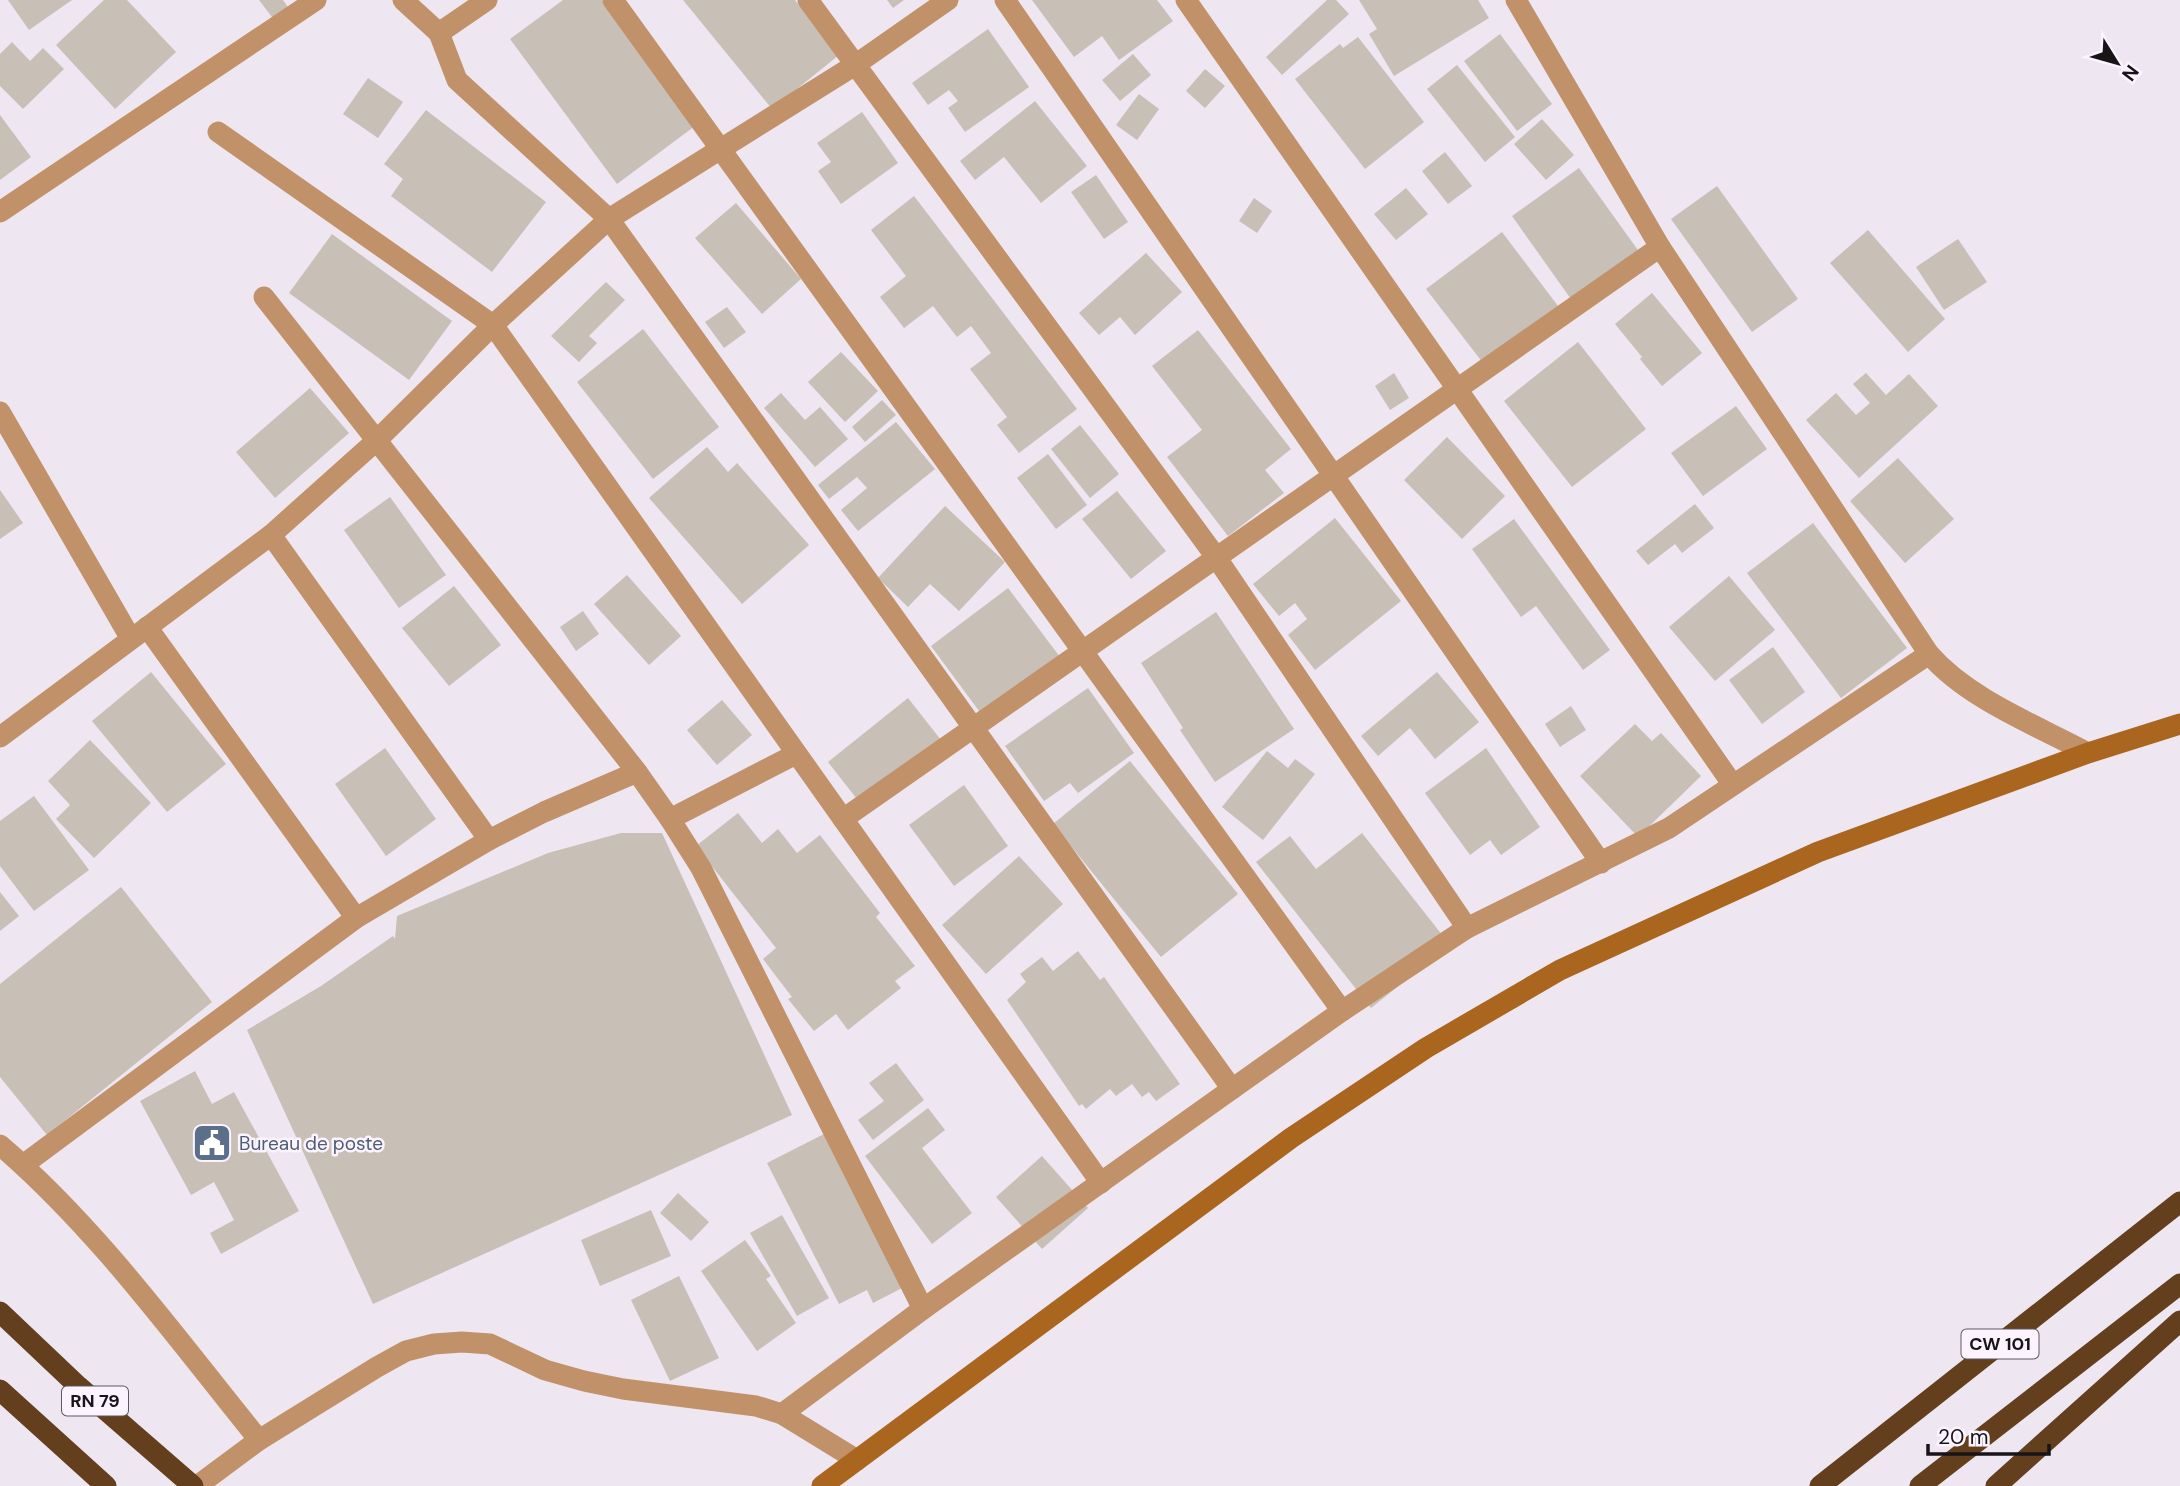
<svg xmlns="http://www.w3.org/2000/svg" width="2180" height="1486" font-family="'DM Sans',sans-serif">
<rect width="100%" height="100%" fill="#eee7f1"/>
<!-- building -->
<g fill="#c8bfb6">
<polygon points="8,0 72,0 29,30"/>
<polygon points="104,0 127,0 176,52 115,109 56,45"/>
<polygon points="259,0 283,0 290,10 275,21"/>
<polygon points="563,0 602,0 695,126 617,184 510,39"/>
<polygon points="683,0 795,0 839,55 772,109"/>
<polygon points="887,0 904,0 893,8"/>
<polygon points="1032,0 1157,0 1173,21 1119,60 1102,36 1074,57"/>
<polygon points="1327,0 1336,0 1349,14 1282,75 1266,57"/>
<polygon points="1359,0 1478,0 1489,18 1394,76 1369,34 1377,29"/>
<polygon points="988,29 1029,87 965,132 948,108 958,101 949,90 928,105 912,83"/>
<polygon points="1500,34 1552,104 1517,131 1464,61"/>
<polygon points="1358,37 1424,122 1365,169 1295,79 1340,44 1343,48"/>
<polygon points="12,42 30,61 43,48 64,69 23,109 0,86 0,54"/>
<polygon points="1133,54 1151,75 1120,101 1102,80"/>
<polygon points="1457,65 1515,137 1485,162 1427,89"/>
<polygon points="1205,69 1225,86 1205,108 1186,91"/>
<polygon points="368,78 403,102 378,138 343,114"/>
<polygon points="1139,94 1159,109 1137,140 1116,125"/>
<polygon points="1035,101 1087,166 1041,203 1004,157 975,180 960,161"/>
<polygon points="426,110 546,202 492,272 391,196 403,179 384,164"/>
<polygon points="862,112 898,163 841,204 818,171 831,162 817,143"/>
<polygon points="0,115 31,157 0,180"/>
<polygon points="1542,119 1574,155 1546,180 1514,144"/>
<polygon points="1445,152 1472,186 1448,204 1422,171"/>
<polygon points="1579,168 1640,253 1573,302 1512,216"/>
<polygon points="1096,175 1128,222 1104,239 1071,192"/>
<polygon points="1717,186 1798,299 1752,332 1671,219"/>
<polygon points="1406,188 1428,214 1396,240 1374,214"/>
<polygon points="914,196 1077,409 1019,453 997,425 1007,417 970,369 991,353 971,326 957,337 933,306 904,328 880,297 906,276 871,230"/>
<polygon points="1254,198 1272,211 1257,233 1239,221"/>
<polygon points="736,203 801,279 762,314 695,238"/>
<polygon points="1868,230 1945,319 1908,352 1830,263"/>
<polygon points="1502,232 1558,306 1483,363 1426,289"/>
<polygon points="332,234 452,321 409,380 289,293"/>
<polygon points="1958,239 1987,282 1944,310 1916,267"/>
<polygon points="1146,253 1182,292 1135,335 1120,317 1099,335 1079,313"/>
<polygon points="606,282 625,300 589,336 597,343 579,362 551,336"/>
<polygon points="1652,293 1702,353 1662,386 1640,359 1642,357 1615,324"/>
<polygon points="727,307 746,332 724,348 705,322"/>
<polygon points="643,329 719,427 653,479 577,382"/>
<polygon points="1198,330 1291,449 1265,470 1284,493 1228,536 1167,457 1202,430 1152,366"/>
<polygon points="1578,342 1646,429 1572,487 1504,401"/>
<polygon points="841,352 878,391 845,422 808,382"/>
<polygon points="1394,373 1409,398 1390,410 1375,386"/>
<polygon points="1866,373 1886,395 1909,374 1938,406 1859,478 1806,420 1836,393 1856,415 1870,403 1853,384"/>
<polygon points="310,388 349,433 275,498 236,452"/>
<polygon points="781,393 805,420 820,407 848,439 815,467 764,408"/>
<polygon points="882,400 896,415 865,442 852,427"/>
<polygon points="1736,406 1767,449 1703,496 1671,453"/>
<polygon points="896,422 935,469 858,531 841,510 867,488 857,477 829,499 818,485"/>
<polygon points="1080,425 1119,474 1090,498 1051,449"/>
<polygon points="1447,437 1505,496 1462,539 1404,480"/>
<polygon points="707,447 728,472 737,463 809,545 742,604 649,498"/>
<polygon points="1048,454 1087,505 1056,529 1017,478"/>
<polygon points="1898,458 1954,519 1905,563 1850,501"/>
<polygon points="0,490 23,523 0,539"/>
<polygon points="1117,491 1166,551 1131,579 1082,519"/>
<polygon points="390,497 446,575 399,608 344,530"/>
<polygon points="1695,504 1714,528 1682,553 1675,544 1648,565 1636,551"/>
<polygon points="945,506 1005,562 959,611 930,584 908,607 878,578"/>
<polygon points="1335,518 1401,601 1315,670 1288,635 1307,619 1295,603 1279,616 1253,584"/>
<polygon points="1514,519 1610,650 1583,670 1536,606 1521,617 1472,549"/>
<polygon points="1813,523 1907,648 1841,698 1747,573"/>
<polygon points="627,575 681,636 649,665 594,604"/>
<polygon points="1729,576 1775,630 1715,681 1669,627"/>
<polygon points="454,586 501,645 449,686 402,628"/>
<polygon points="1008,588 1063,661 985,719 931,646"/>
<polygon points="583,611 599,634 576,651 560,627"/>
<polygon points="1216,612 1294,729 1215,782 1180,730 1183,728 1141,663"/>
<polygon points="1773,647 1805,692 1762,724 1729,680"/>
<polygon points="151,672 226,764 167,812 92,721"/>
<polygon points="1437,672 1479,722 1435,759 1410,728 1378,756 1361,736"/>
<polygon points="1088,688 1134,753 1078,793 1070,783 1044,801 1005,746"/>
<polygon points="908,698 941,740 860,803 828,762"/>
<polygon points="722,700 752,735 717,765 687,730"/>
<polygon points="1571,706 1586,730 1560,747 1545,724"/>
<polygon points="1635,724 1652,741 1661,733 1701,776 1638,837 1580,776"/>
<polygon points="90,740 151,803 94,858 56,819 70,805 48,781"/>
<polygon points="385,748 436,819 386,856 335,784"/>
<polygon points="1486,748 1540,827 1501,855 1490,840 1470,855 1425,793"/>
<polygon points="1267,751 1288,768 1295,759 1315,774 1263,840 1222,807"/>
<polygon points="1130,761 1238,894 1161,957 1053,824"/>
<polygon points="964,785 1008,846 954,886 909,825"/>
<polygon points="34,796 89,870 34,911 0,866 0,821"/>
<polygon points="738,813 762,843 778,829 797,853 820,835 880,913 876,917 915,966 895,981 901,988 848,1030 836,1014 814,1031 788,999 792,997 763,959 776,948 696,846"/>
<polygon points="621,833 662,833 792,1115 373,1304 247,1030 321,986 393,936 395,939 397,916 548,853"/>
<polygon points="1362,833 1450,945 1371,1008 1256,862 1290,836 1316,869"/>
<polygon points="1019,856 1063,904 986,974 942,925"/>
<polygon points="121,887 212,1002 47,1135 0,1077 0,984"/>
<polygon points="0,892 19,916 0,931"/>
<polygon points="1078,951 1100,980 1104,977 1180,1084 1156,1101 1149,1092 1142,1097 1132,1084 1116,1096 1110,1089 1086,1109 1082,1104 1079,1106 1007,1000 1026,982 1020,974 1042,957 1053,971"/>
<polygon points="896,1063 924,1100 873,1140 858,1120 884,1101 869,1083"/>
<polygon points="195,1071 212,1104 234,1092 299,1211 221,1254 210,1233 234,1220 214,1182 191,1195 140,1101"/>
<polygon points="928,1108 945,1130 922,1148 972,1213 932,1244 865,1156"/>
<polygon points="824,1134 902,1288 873,1303 867,1290 839,1304 767,1163"/>
<polygon points="1042,1156 1088,1208 1042,1249 996,1197"/>
<polygon points="678,1193 709,1222 691,1241 660,1213"/>
<polygon points="651,1210 671,1256 600,1286 581,1240"/>
<polygon points="782,1215 829,1298 797,1316 750,1233"/>
<polygon points="745,1240 771,1276 766,1279 796,1323 757,1351 701,1271"/>
<polygon points="679,1276 719,1358 670,1381 631,1300"/>
</g>
<g fill="none" stroke-linecap="round" stroke-linejoin="round">
<!-- street -->
<g stroke="#c1926a" stroke-width="21">
<polyline points="403,0 439,33 457,80 609,219 1232,1089"/>
<polyline points="613,0 1342,1011"/>
<polyline points="808,0 1216,557 1467,928"/>
<polyline points="1005,0 1601,863"/>
<polyline points="1186,0 1733,785"/>
<path d="M1516,0l144,247 269,407c39,45 107,71 159,99"/>
<polyline points="439,33 487,0"/>
<polyline points="218,132 493,325 1101,1183"/>
<polyline points="0,212 316,0"/>
<polyline points="264,297 637,772 670,819 701,868 923,1309"/>
<polyline points="0,412 131,639"/>
<polyline points="271,535 489,840"/>
<polyline points="147,627 356,918"/>
<polyline points="0,737 271,535 376,441 493,325 609,219 855,65 948,0"/>
<polyline points="670,819 796,754"/>
<polyline points="843,819 1660,247"/>
<path d="M0,1145c99,85 177,194 259,295"/>
<polyline points="23,1165 356,918 489,840 544,812 637,772"/>
<polyline points="782,1414 923,1309 1232,1089 1342,1011 1467,928 1669,828 1929,654"/>
<polyline points="197,1486 259,1440 377,1367 406,1351 434,1344 462,1342 490,1344 545,1370 584,1381 623,1389 756,1406 782,1414 857,1460"/>
</g>
<!-- secondary -->
<polyline stroke="#aa661e" stroke-width="21" points="822,1486 1291,1138 1426,1048 1560,970 1818,852 2088,753 2180,724"/>
<!-- highway -->
<g stroke="#633f1d" stroke-width="21">
<polyline points="0,1312 78,1386 193,1486"/>
<polyline points="0,1390 106,1486"/>
<polyline points="1820,1486 2180,1202"/>
<polyline points="1920,1486 2180,1284"/>
<polyline points="1996,1486 2180,1321"/>
</g>
</g>
<!-- icons -->
<defs>
<g id="civic-square" transform="scale(2.0125)"><rect x="-9" y="-9" width="18" height="18" rx="4" fill="#5c6f8a" stroke="#fbf4fe"/><path d="M-.6-6.5H3V-4.5H.6V-3L4-1V1h2V6H-6V1h2V-1L-.6-3ZM-1.2 2.5V6h2.4V2.5Z" fill="#fff"/></g>
</defs>
<g fill-rule="evenodd">
<use href="#civic-square" x="212" y="1143"/>
</g>
<g text-anchor="middle" stroke-width="5" stroke-linejoin="round" paint-order="stroke">
<!-- shield labels -->
<g fill="#fbf4fe" stroke="#5c585e" stroke-width="2">
<rect x="1961.5" y="1329.5" width="77" height="29" rx="5"/>
<rect x="62" y="1386.5" width="66" height="29" rx="5"/>
</g>
<g font-size="18" font-weight="bold" fill="#181519">
<text x="2000" y="1350">CW 101</text>
<text x="95" y="1407">RN 79</text>
</g>
<!-- service labels -->
<g font-size="19" fill="#4e5e75" stroke="#fbf4fe" text-anchor="start">
<text x="239" y="1150">Bureau de poste</text>
</g>
</g>
<!-- north arrow -->
<g transform="translate(2117 63) rotate(127)" stroke="#fbf4fe" stroke-width="5" paint-order="stroke">
<path d="M0-5L12 26L0 18L-12 26Z" fill="#181519"/>
<text y="-10" font-size="19" font-weight="bold" text-anchor="middle" fill="#181519">N</text>
</g>
<!-- scale -->
<path d="M1928 1444v10h121v-10" fill="none" stroke="#181519" stroke-width="3.5"/>
<text x="1938" y="1444" font-size="21" fill="#181519" stroke="#fbf4fe" stroke-width="5" paint-order="stroke">20 m</text>
</svg>
